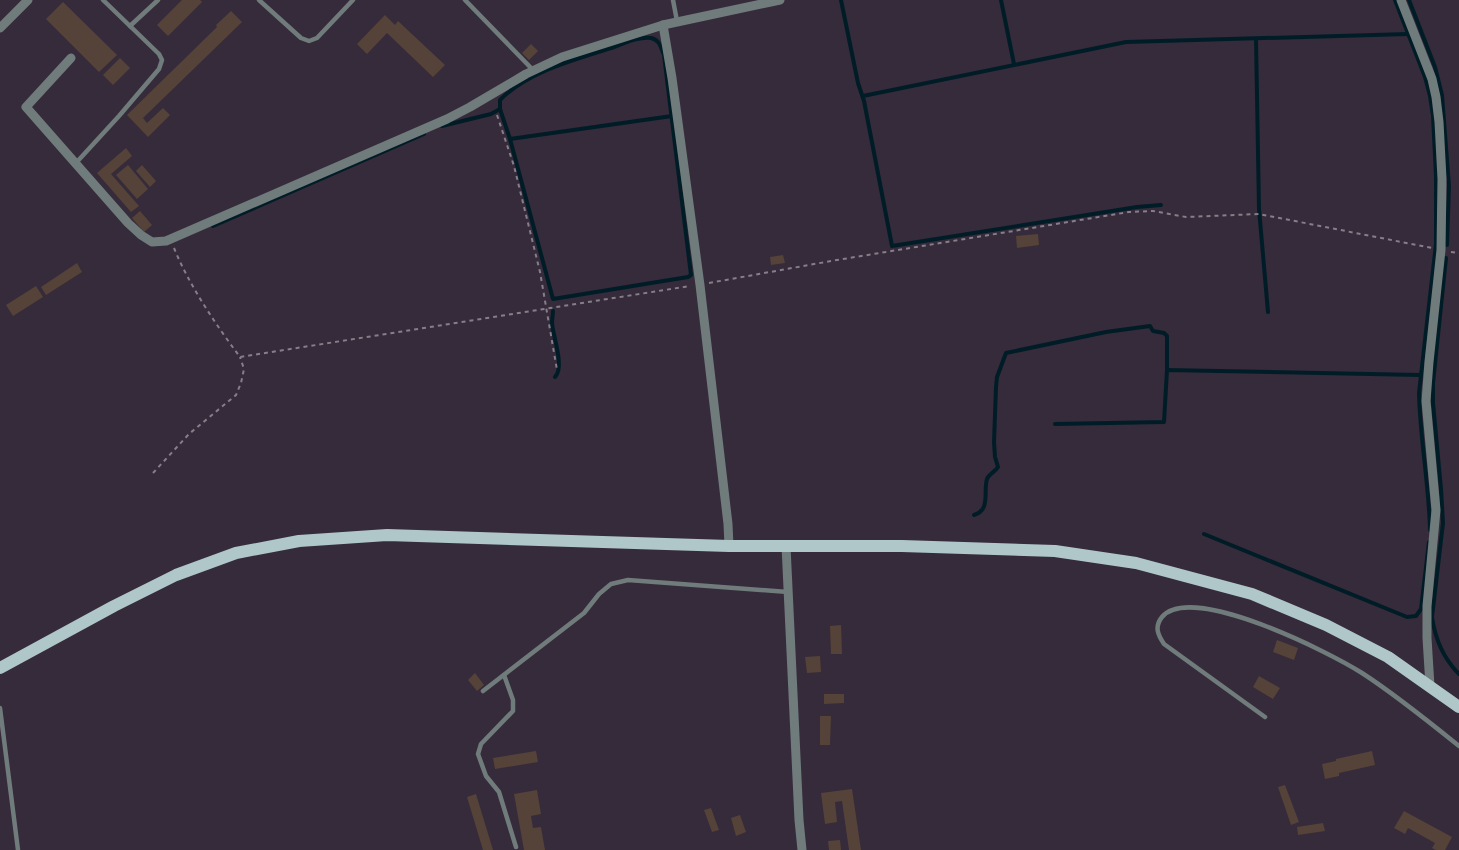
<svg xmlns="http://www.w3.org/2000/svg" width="1459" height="850" font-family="'IBM Plex Sans',sans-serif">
<rect width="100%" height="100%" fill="#362b3a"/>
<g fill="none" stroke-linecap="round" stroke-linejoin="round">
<!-- stream -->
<g stroke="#001d27" stroke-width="4">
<polyline points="841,0 858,83 864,101 892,246 1137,207 1161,205"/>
<polyline points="1001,0 1014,64"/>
<path d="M1395,0l30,77 5,19 3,20 3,60v68l-17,149c1,46 10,91 11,137"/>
<polyline points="1409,0 1435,67 1442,95 1449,186 1447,245"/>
<polyline points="1256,39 1259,209 1268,312"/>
<polyline points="863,96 1126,42 1408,34"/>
<path d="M442,126l49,-12 9,-5v-9c28,-29 77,-41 114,-53 11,-4 26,-11 37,-9 9,2 10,10 13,17l27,220 -3,2 -135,22 -43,-160 -10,-30"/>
<polyline points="510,139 672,116"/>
<polyline points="213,226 424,134"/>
<path d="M1446,258l-13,125v20l8,86 2,34 -11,94c3,21 12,42 27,57"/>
<path d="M553,311c0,3 -1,8 -1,12 1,14 13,44 3,54"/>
<polyline points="1055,424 1164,422 1167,370 1420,375"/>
<path d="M974,515c17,-5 9,-23 13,-36 2,-5 8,-7 11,-12l-3,-10 -1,-15 2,-55 1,-10 9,-24 100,-21 44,-6 3,5 11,2 3,3v34"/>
<polyline points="1204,534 1407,617 1416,616 1421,609 1429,542"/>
</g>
</g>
<!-- building -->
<g fill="#554238">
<polygon points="182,0 200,0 202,2 168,36 157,25"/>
<polygon points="63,2 117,55 99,72 46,19"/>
<polygon points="231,11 242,22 143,118 147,123 163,108 170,115 148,137 127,115 217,27 216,25"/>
<polygon points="385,15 395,25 398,21 445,65 433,77 387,33 367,54 357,44"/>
<polygon points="531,44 538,51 529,60 522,53"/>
<polygon points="120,58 130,68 113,85 103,75"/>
<polygon points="126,148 132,156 111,174 139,206 131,212 97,173"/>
<polygon points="128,165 148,189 137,199 116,175"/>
<polygon points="142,165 156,181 150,187 136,171"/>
<polygon points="140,211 152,225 144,232 132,218"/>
<polygon points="1038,234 1039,245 1017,248 1016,236"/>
<polygon points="783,255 785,263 771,265 770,257"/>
<polygon points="77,263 82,272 46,295 41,287"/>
<polygon points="36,286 43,297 13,316 6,305"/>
<polygon points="841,625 842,654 831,654 830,626"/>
<polygon points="1277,640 1298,648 1294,660 1273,652"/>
<polygon points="820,656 821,672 807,673 805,657"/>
<polygon points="475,673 484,685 477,691 468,680"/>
<polygon points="1259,676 1280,688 1273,699 1253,687"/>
<polygon points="824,694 844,694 844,703 824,704"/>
<polygon points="820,716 831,716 830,745 820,745"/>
<polygon points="536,751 538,762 495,769 493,758"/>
<polygon points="1372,751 1375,765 1339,773 1339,776 1325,779 1322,764 1336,761 1336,759"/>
<polygon points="1285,785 1299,822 1291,825 1278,787"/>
<polygon points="852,789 861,850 849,850 842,801 835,802 837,822 825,824 821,793"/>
<polygon points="537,790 541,814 531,816 533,828 541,827 545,850 524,850 514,794"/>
<polygon points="476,794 493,850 483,850 467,797"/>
<polygon points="711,808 719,830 712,832 704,810"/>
<polygon points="1404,811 1452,837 1445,850 1436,850 1432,848 1435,843 1408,828 1405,834 1394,828"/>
<polygon points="740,815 746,832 736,836 731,818"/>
<polygon points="1323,823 1325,831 1298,835 1297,827"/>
<polygon points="840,840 841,850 829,850 828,841"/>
</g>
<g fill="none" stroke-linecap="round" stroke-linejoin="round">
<!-- path -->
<g stroke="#877e8a" stroke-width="2" stroke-dasharray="4 4" stroke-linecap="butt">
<polyline points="497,115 514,166 540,272 557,370"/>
<path d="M174,248c15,37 42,77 66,109l450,-71"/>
<polyline points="1451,252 1459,253"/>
<polyline points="709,283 831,261 1129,212 1153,211 1186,217 1259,214 1432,248"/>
<polyline points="153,473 189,434 236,395 241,383 244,369 240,357"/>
</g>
<!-- service -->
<g stroke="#707b7c" stroke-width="4.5">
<polyline points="259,0 301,38 309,41 317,38 353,0"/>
<polyline points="465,0 533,70"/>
<polyline points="673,0 677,21"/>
<polyline points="130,26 158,0"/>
<polyline points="75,164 119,116 159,69 162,60 159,54 103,0"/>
<polyline points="504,675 513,700 513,711 481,744 478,754 486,776 499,792 516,847"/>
<polyline points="483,691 584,613 599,594 611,584 628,580 788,592"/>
<polyline points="0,708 18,850"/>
<path d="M1265,717l-101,-73c-6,-9 -10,-17 -2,-27 29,-35 169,36 200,56 34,22 66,48 97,73"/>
</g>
<!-- minor -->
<g stroke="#707b7c" stroke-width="9">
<polyline points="1401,0 1432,79 1436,97 1439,122 1442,179 1441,250 1429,362 1426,401 1436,510 1427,606 1427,638 1430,686"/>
<polyline points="663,25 672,78 700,285 728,524 729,546"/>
<polyline points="0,28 28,0"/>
<polyline points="71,58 26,107 128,223 141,235 152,242 166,241 447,119 470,107 526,74 562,57 663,25 780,0"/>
<polyline points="786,546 799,820 802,850"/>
</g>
<!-- primary -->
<polyline stroke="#afc7c9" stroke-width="12" points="0,668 114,606 176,575 236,553 299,541 387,535 729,546 902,546 1055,551 1136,563 1252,594 1326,625 1388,657 1459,707"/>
</g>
</svg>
